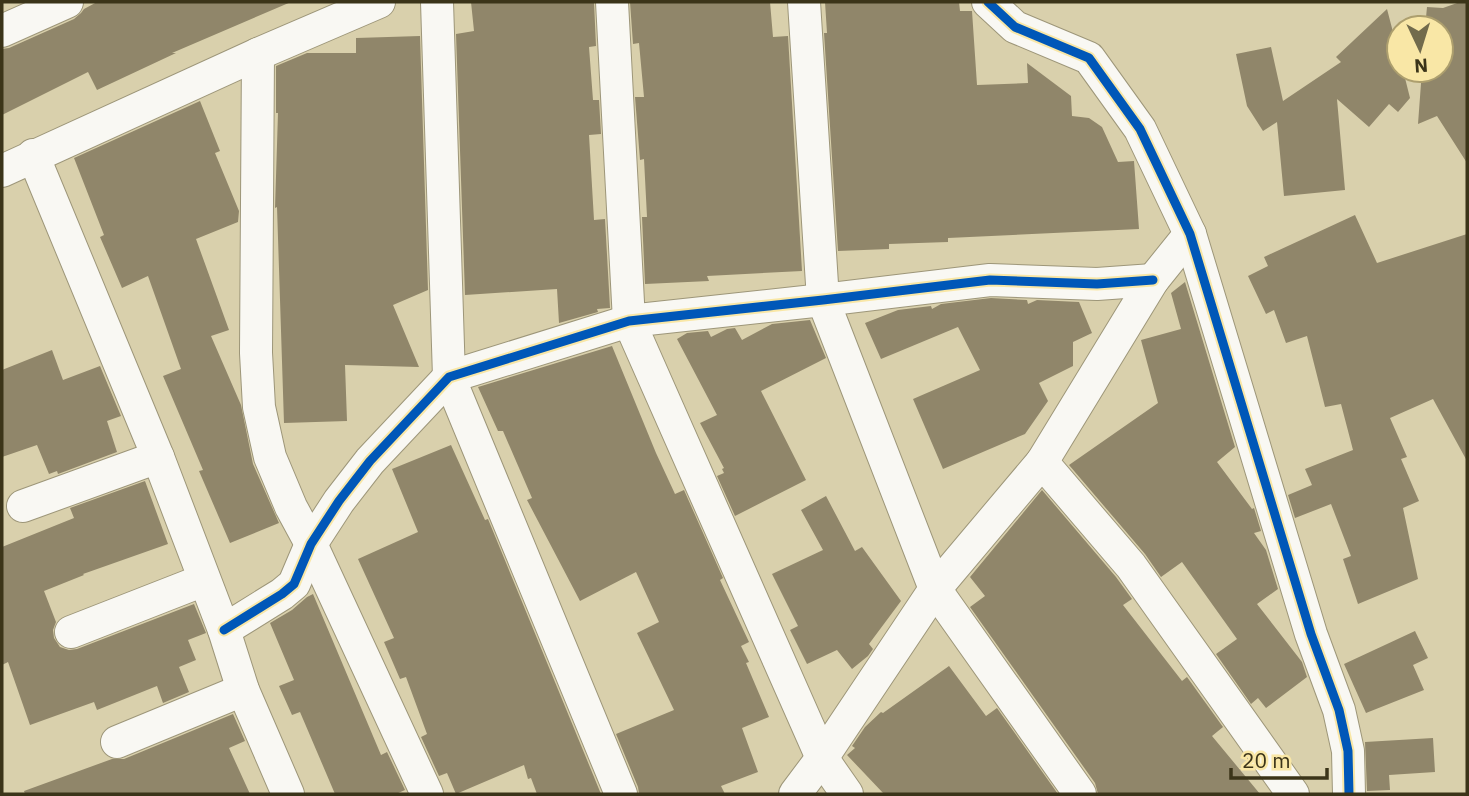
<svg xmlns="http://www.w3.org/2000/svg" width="1469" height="796" font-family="'IBM Plex Sans',sans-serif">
<rect width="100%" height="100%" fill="#d9d0ac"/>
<!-- building -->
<g fill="#90866a">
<polygon points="97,2 291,2 172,53 176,53 97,90 88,72 2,115 2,49 9,48 74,19 81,13 84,9"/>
<polygon points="471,2 594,2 596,46 589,47 593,100 599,100 601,134 589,135 594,220 605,219 610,308 597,309 598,312 559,323 557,289 465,295 456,34 474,31"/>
<polygon points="630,2 770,2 773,37 788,36 802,271 707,276 709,281 645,284 642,217 647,217 644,159 640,160 635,97 644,97 639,43 633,44"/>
<polygon points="825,2 959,2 960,11 972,11 977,85 1028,83 1027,63 1071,96 1072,116 1089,118 1102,127 1118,162 1134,161 1139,229 948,238 948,242 889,244 889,249 838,251 824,33 827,33"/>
<polygon points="1460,2 1467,2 1467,163 1437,116 1418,124 1422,70 1441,70 1441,28 1425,28 1427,7 1443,8"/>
<polygon points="1387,9 1399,55 1399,70 1403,70 1410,98 1398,112 1389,104 1369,127 1337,99 1345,190 1284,196 1277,122 1263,131 1247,106 1236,54 1271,47 1283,101 1341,62 1336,57"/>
<polygon points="420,36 428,290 393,305 419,367 345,365 347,421 284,423 277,207 275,208 278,113 276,113 276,66 307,53 356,53 356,38"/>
<polygon points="200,101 220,151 215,153 239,211 238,222 196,239 229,330 211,336 241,405 253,464 279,523 230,543 199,471 203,470 163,376 181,369 148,276 122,288 100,237 104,235 74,158"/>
<polygon points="1355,215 1377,263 1467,234 1467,461 1433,399 1390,418 1407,457 1401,459 1419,501 1403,508 1418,579 1358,604 1343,559 1351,556 1331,504 1295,518 1288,495 1312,485 1305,469 1353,450 1341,404 1325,407 1307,336 1286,343 1274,310 1266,314 1248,276 1268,266 1264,257"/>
<polygon points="1185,282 1235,447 1217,462 1252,509 1254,508 1261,531 1254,533 1266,550 1278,589 1257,604 1302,662 1307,677 1266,708 1258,698 1251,704 1216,654 1237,639 1182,562 1161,577 1145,554 1069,465 1158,403 1141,340 1181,329 1171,293"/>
<polygon points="991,298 1027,300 1028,304 1037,300 1079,302 1092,333 1073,342 1073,366 1039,383 1048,401 1025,434 943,469 913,399 980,370 958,327 881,359 865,323 898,310 931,306 932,309 941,304"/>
<polygon points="810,320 826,358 761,391 806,480 735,516 717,476 724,473 722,469 724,468 700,423 717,415 677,339 687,333 708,331 711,337 727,329 735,328 742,340 772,324"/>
<polygon points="612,346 656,453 675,494 684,490 723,578 720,580 749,642 741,646 749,662 746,663 769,717 742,728 758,772 721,786 725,794 639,794 638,787 616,734 674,710 637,633 659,622 636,572 580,601 527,500 532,498 503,431 498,431 478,387"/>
<polygon points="52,350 63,380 100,366 121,416 107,421 117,452 58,474 57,471 49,474 37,445 2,457 2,370"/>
<polygon points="451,445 485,520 488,519 601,794 537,794 531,778 528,779 524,765 456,794 447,773 439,776 421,737 427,734 406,677 400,679 384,642 394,638 358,559 418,532 392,469"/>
<polygon points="145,481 168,544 83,574 84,575 44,591 56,622 53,630 54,638 60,647 69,650 77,649 194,604 206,633 188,640 196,660 179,667 189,692 163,703 157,686 97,710 94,702 30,725 8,662 2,665 2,547 74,518 70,508"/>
<polygon points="1042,490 1116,577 1132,599 1123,605 1182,681 1187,677 1223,727 1212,736 1260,794 1098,794 1095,783 970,607 985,596 970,577"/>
<polygon points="826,496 855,551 862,547 901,601 869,644 873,649 868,656 852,669 837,650 807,664 790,630 798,626 772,574 823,550 801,510"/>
<polygon points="313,594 381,755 387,752 405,790 396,794 335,794 300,712 292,715 279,686 294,680 270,623 292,610 307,597"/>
<polygon points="1415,631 1428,658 1413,665 1424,690 1366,713 1344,664"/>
<polygon points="949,666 986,716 997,708 1058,794 884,794 847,755 855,748 852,746 865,727 881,712 883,713"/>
<polygon points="233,714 245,741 229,748 250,794 25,794 24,791 112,759 124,759"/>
<polygon points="1433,738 1435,772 1389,775 1390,790 1367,791 1365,742"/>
</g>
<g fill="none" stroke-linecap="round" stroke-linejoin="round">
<!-- street casing -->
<g stroke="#9d9679" stroke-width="34">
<g id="street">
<polyline points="437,2 449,377 621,794"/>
<polyline points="612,2 629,321 822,758 847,794"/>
<polyline points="804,2 823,300 935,589 1080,794"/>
<polyline points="988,2 1015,27 1089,58 1140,129 1190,234 1311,634 1339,710 1348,751 1349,794"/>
<polyline points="2,31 67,2"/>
<polyline points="258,54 256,353 259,407 270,457 291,507 311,544 427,794"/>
<polyline points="33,155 158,457 224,630 243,690 288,794"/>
<polyline points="2,171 258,54 379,2"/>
<polyline points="1042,462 1131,566 1293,794"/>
<polyline points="23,506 158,457"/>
<polyline points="224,630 282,594 294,584 311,544 339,501 370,461 449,377 629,321 823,300 990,280 1097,284 1153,280"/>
<polyline points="71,632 204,580"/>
<polyline points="117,742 243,690"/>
<polyline points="795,794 822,758 935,589 1042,462 1153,280 1190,234"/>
</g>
</g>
<!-- street -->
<use href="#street" stroke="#f9f8f3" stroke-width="32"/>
<!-- cycleway casing -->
<g stroke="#f9e7a6" stroke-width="13">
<g id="cycleway">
<polyline points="988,2 1015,27 1089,58 1140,129 1190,234 1311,634 1339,710 1348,751 1349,794"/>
<polyline points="224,630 282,594 294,584 311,544 339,501 370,461 449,377 629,321 823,300 990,280 1097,284 1153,280"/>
</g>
</g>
<!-- cycleway -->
<use href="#cycleway" stroke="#0057b8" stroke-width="9"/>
</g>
<!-- border -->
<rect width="1469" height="796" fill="none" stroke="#3b3419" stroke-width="7"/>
<!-- north arrow -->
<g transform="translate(1420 49) rotate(176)"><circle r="33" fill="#f9e7a6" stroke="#ad9f6e" stroke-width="2"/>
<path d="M0-5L12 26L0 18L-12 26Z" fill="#726b4c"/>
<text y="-10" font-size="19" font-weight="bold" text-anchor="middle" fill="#3b3419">N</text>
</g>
<!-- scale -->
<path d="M1231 768v10h96v-10" fill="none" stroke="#3b3419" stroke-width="3.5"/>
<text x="1242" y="768" font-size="21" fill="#3b3419" stroke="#f9e7a6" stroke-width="5" paint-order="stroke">20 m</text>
</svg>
